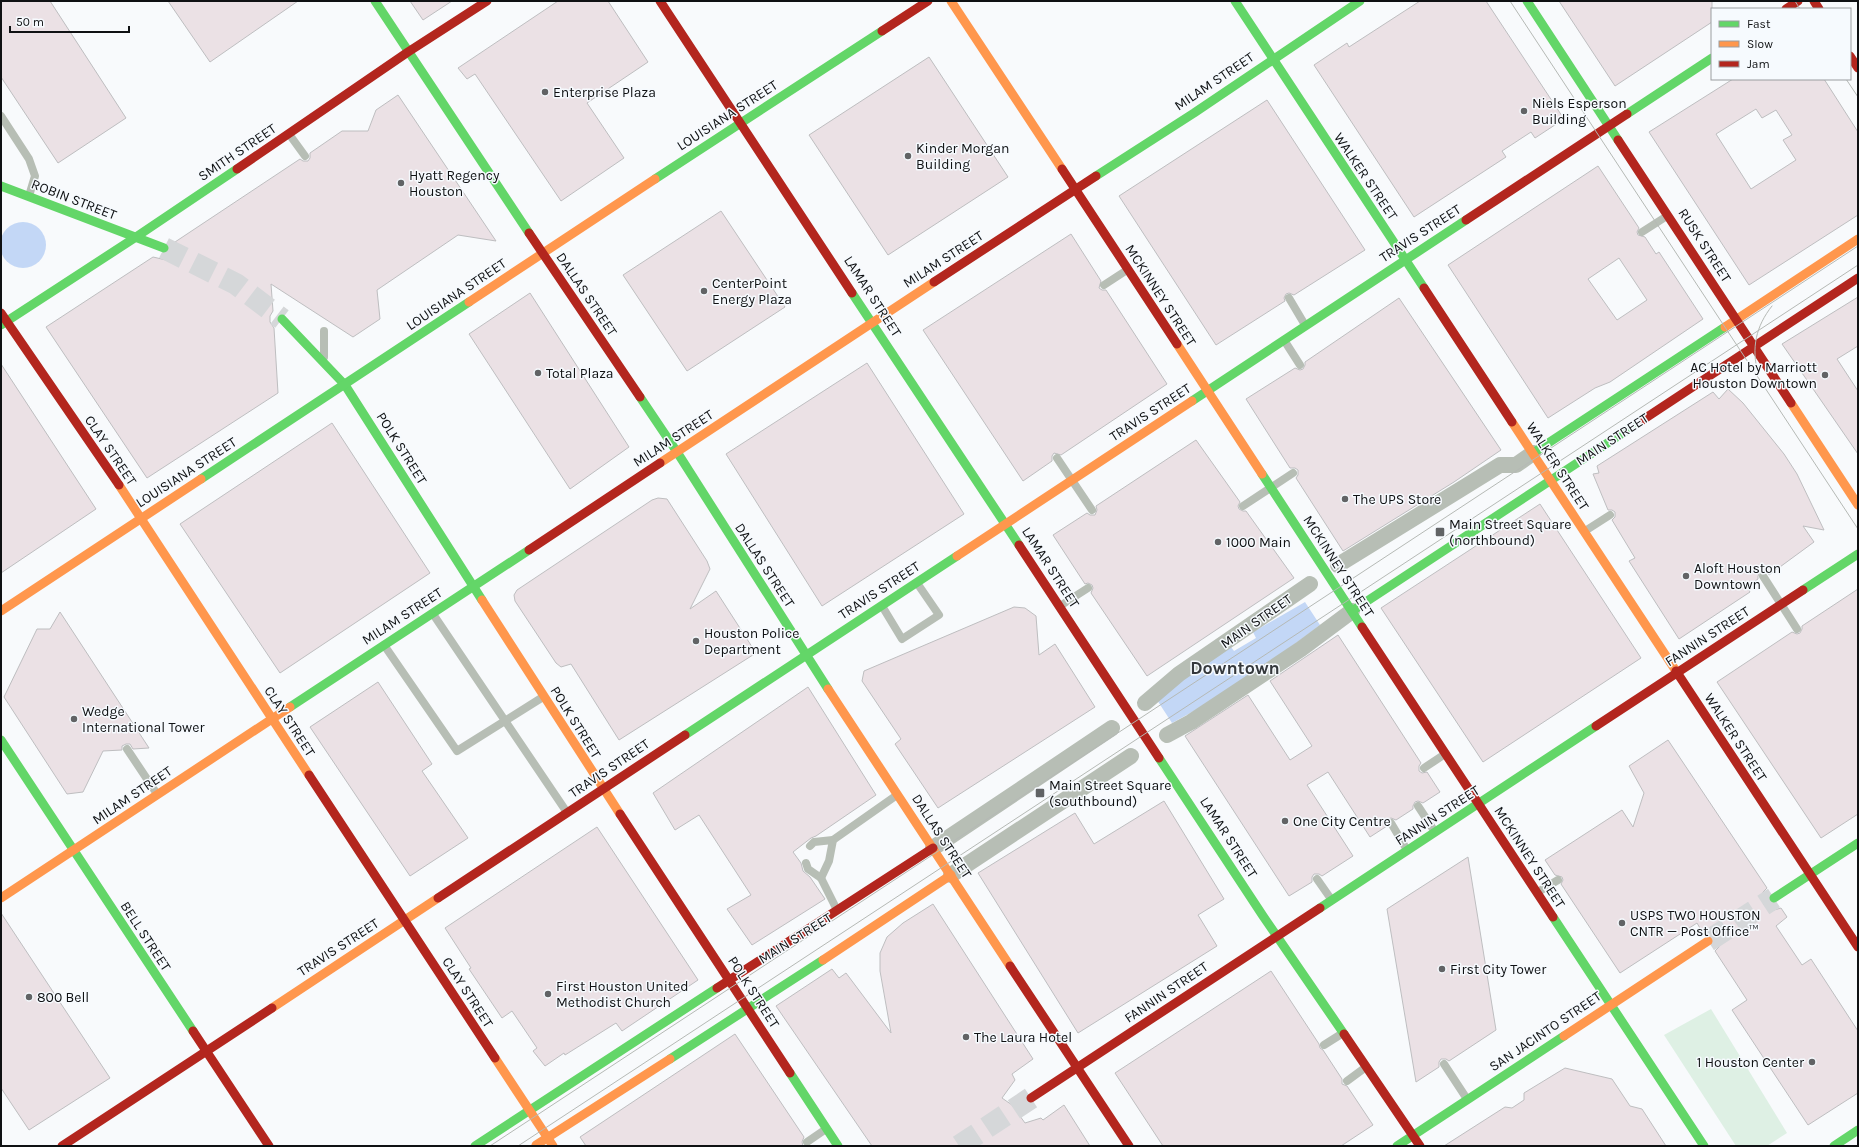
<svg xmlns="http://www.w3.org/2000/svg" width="1859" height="1147" font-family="Karla,sans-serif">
<rect width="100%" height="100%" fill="#f8fafc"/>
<!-- green -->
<polygon fill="#def0e4" points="1711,1009 1787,1133 1767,1146 1736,1146 1664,1035"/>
<!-- water -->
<g fill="#c3d7f6">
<circle cx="23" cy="245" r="23"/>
<path d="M1305,602l15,23c-47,36 -96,70 -148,98l-15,-23 38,-30 36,-23 3,4 22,-13 -3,-6z"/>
</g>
<!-- building -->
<g fill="#ebe1e5" stroke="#bebec0" fill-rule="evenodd">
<polygon points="1,1 50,1 126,118 58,163 1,77"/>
<polygon points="168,1 298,1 210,62"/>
<polygon points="410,1 452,1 423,20"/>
<polygon points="558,1 608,1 648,62 587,103 624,158 561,201 475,74 467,79 458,68"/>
<polygon points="1420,1 1486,1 1564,119 1535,138 1531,132 1502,151 1506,157 1414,217 1314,65 1347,43 1349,47"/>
<polygon points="1559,1 1712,1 1712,22 1615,86"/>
<polygon points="929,57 1008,177 888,255 809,135"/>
<path d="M1733,79h91l34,53v83l-109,70 -100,-153zM1756,109l6,9 14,-8 16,25 -9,5 13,20 -45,29 -35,-55z"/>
<polygon points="398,95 496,241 458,235 377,290 380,319 353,337 271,284 273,311 270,316 270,322 274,328 278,393 147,478 46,327 153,257 166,260 172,258 176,252 175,242 300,159 303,161 308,161 310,158 310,153 342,131 368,131 376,110"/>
<polygon points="1267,100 1365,250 1294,295 1289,293 1286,294 1284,298 1285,301 1216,345 1119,196"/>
<path d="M1598,166l41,62 -2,4 1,3 7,2 11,17 3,-2 44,67 -93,63 -15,6 -47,30 -100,-153zM1619,258l28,42 -30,20 -29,-41z"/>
<polygon points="721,211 785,307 687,371 623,275"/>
<polygon points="1071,234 1101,281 1099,288 1102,290 1106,290 1167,384 1061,455 1054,453 1052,456 1052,461 1023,481 923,330"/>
<polygon points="530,293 629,447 570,489 469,334"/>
<polygon points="1858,297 1858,346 1837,359 1858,391 1858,454 1782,344"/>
<polygon points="1399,298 1501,450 1454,482 1343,551 1296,478 1298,475 1298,470 1295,468 1290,468 1246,399 1295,368 1300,370 1303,369 1305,365 1305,362"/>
<polygon points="867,363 964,514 822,606 726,454"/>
<polygon points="1,364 96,509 1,573"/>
<polygon points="1728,389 1743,403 1784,454 1797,474 1824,530 1803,526 1814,542 1769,575 1765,571 1760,572 1758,576 1758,579 1747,587 1750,592 1679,639 1629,561 1635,558 1612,520 1615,517 1615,512 1612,510 1608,510 1593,474 1599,473 1597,466 1713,392 1719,399"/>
<polygon points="332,423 430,573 280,673 180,524"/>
<polygon points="1196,440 1240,502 1238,506 1239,509 1243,511 1246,511 1294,578 1147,676 1091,593 1093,588 1092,585 1088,583 1085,584 1053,535 1087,513 1090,515 1095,515 1097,510 1096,506"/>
<polygon points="658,498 667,499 707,561 710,569 690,609 716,591 756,653 619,740 571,664 561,667 556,663 515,601 514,595 517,590 652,500"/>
<polygon points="1540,504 1641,658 1483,762 1381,608"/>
<polygon points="1858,589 1858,814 1821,838 1717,682 1792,632 1797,634 1800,633 1802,629 1802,626"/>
<polygon points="1014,607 1025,608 1036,616 1039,655 1055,644 1095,707 938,808 895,744 901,739 862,681 864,671"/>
<polygon points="60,612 149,748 133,749 130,744 126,744 122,746 122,750 103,751 83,792 67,794 4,697 37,629 50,629"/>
<polygon points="1338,635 1421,763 1419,766 1419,771 1422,773 1427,772 1440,792 1423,803 1418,801 1415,802 1413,806 1413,809 1396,820 1391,818 1388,819 1386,823 1387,826 1370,837 1328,772 1307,785 1353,856 1322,876 1319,874 1314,874 1312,877 1312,882 1289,896 1185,736 1248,695 1290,760 1312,746 1270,681"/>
<polygon points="378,682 432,764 422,771 468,838 410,876 310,727"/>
<polygon points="808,687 876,795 816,836 811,838 793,852 801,863 803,871 810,877 825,899 752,945 727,909 751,895 699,815 675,830 653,793"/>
<polygon points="1668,740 1767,888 1763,892 1762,898 1764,905 1768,909 1774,910 1781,908 1787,917 1776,926 1802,965 1811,959 1858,1031 1858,1093 1808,1125 1732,1010 1747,1000 1715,951 1719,947 1720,941 1718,934 1714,930 1708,929 1701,930 1697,923 1620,973 1561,884 1563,880 1562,877 1555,875 1545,860 1622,810 1633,827 1644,793 1629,766"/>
<polygon points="1164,801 1224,899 1198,915 1217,946 1078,1033 978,873 1075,813 1094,844"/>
<polygon points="597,827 698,980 622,1031 616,1023 565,1055 564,1053 545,1066 533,1051 537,1048 512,1011 502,1018 469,969 471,968 445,928"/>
<polygon points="1468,857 1496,1030 1449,1061 1446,1059 1441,1059 1439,1062 1439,1067 1416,1082 1387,909"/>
<polygon points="933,904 1033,1059 1012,1074 1015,1080 1002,1098 1012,1105 1025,1123 1041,1118 1043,1120 1064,1105 1090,1146 872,1146 776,1006 832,969 839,978 846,973 891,1033 880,971 880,953 887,937 903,923"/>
<polygon points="1,913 110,1078 29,1130 1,1088"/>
<polygon points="1271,971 1319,1044 1320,1048 1323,1050 1342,1079 1342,1084 1347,1086 1373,1125 1341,1146 1163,1146 1115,1073"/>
<polygon points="735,1034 804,1137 802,1142 803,1146 586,1146 580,1137"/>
<polygon points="1565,1068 1612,1079 1630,1106 1642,1109 1666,1146 1444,1146 1505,1107 1512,1108 1524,1100 1524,1093"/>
</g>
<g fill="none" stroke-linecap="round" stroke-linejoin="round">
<!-- secondary-tunnel -->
<polyline stroke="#d5d7d9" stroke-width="22" stroke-dasharray="22 11" stroke-linecap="butt" points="164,248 236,284 282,319"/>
<!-- primary-tunnel -->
<g stroke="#d5d7d9" stroke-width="22" stroke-dasharray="22 11" stroke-linecap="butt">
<polyline points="1708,941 1774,898"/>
<polyline points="959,1146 1031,1098"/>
</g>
<!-- lane -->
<g stroke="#b7beb5" stroke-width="8">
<polyline points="1,116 29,159 35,176 29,196"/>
<polyline points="289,134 305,156"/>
<polyline points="1642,232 1667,216"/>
<polyline points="1104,285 1127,270"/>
<polyline points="1289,298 1305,325"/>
<polyline points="1284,340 1300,365"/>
<polyline points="324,357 324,331"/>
<polyline points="1057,458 1092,510"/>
<polyline points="1243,506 1293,473"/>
<polyline points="1585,531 1610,515"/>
<polyline points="1763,576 1797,629"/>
<polyline points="882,606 902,639 939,615 917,583"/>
<polyline points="1060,606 1088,588"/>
<polyline points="433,614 566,811"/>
<polyline points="384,645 457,751 543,697"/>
<polyline points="127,749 157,794"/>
<polyline points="1424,768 1445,754"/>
<polyline points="1418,806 1435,832"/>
<polyline points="1391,823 1407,850"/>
<polyline points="810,846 814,842 833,840"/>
<polyline points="806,863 808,869 821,878 837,910"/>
<polyline points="821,878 829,861 833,840 897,795"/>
<polyline points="1317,879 1331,899"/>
<polyline points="1538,892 1558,880"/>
<polyline points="1324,1045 1343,1033"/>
<polyline points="1444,1064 1467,1099"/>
<polyline points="1347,1081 1366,1067"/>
<polyline points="807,1142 826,1129"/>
</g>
<!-- street -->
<g stroke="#b7beb5" stroke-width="16">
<polyline points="1338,565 1500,465 1516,465 1533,453"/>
<polyline points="1145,703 1179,674 1310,584"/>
<polyline points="1167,735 1191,722 1301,649 1352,611"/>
<polyline points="933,848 1112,728"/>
<polyline points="951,875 1131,756"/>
</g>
<!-- fast -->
<g stroke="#63d668" stroke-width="9">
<polyline points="375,1 529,233"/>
<polyline points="1235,1 1424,288"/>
<polyline points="1527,1 1618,140"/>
<polyline points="1627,114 1712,58"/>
<polyline points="1096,176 1194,113 1360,1"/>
<polyline points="655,179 882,31"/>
<polyline points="1,186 164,248"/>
<polyline points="852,293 1019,545"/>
<polyline points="282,319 345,385 482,600"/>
<polyline points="1,325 136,237 237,169"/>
<polyline points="640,397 677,452 828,689"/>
<polyline points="1192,401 1466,220"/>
<polyline points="1533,453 1725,327"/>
<polyline points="1262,474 1362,627"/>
<polyline points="201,479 469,302"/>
<polyline points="1803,590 1858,554"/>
<polyline points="1352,611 1641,421"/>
<polyline points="290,707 529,550"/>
<polyline points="685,735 957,556"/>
<polyline points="1,740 193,1031"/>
<polyline points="1159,758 1263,916 1344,1034"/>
<polyline points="1774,898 1858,843"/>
<polyline points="1320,908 1596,726"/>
<polyline points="1553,917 1704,1146"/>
<polyline points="670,1059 823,960"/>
<polyline points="790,1073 838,1146"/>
<polyline points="475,1146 717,988"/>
<polyline points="1397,1146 1564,1036"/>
<polyline points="1834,1146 1858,1130"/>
</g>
<!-- slow -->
<g stroke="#ff974d" stroke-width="9">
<polyline points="951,1 1062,169"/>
<polyline points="469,302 655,179"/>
<polyline points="1725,327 1858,239"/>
<polyline points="1177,344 1262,474"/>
<polyline points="1791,403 1858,505"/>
<polyline points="1512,422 1676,671"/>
<polyline points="660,463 934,282"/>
<polyline points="119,485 309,775"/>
<polyline points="957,556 1192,401"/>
<polyline points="482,600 620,814"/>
<polyline points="1,611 201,479"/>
<polyline points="828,689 1010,966"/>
<polyline points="1,898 290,707"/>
<polyline points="823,960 951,875"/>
<polyline points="272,1008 438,898"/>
<polyline points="1564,1036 1708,941"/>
<polyline points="495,1058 553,1146"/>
<polyline points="536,1145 670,1059"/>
</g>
<!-- jam -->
<g stroke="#b3261e" stroke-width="9">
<polyline points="660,1 852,293"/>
<polyline points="1814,1 1819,9"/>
<polyline points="1786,9 1798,1"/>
<polyline points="882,31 928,1"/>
<polyline points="1850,56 1858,68"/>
<polyline points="1618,140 1791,403"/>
<polyline points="237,169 408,52 487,1"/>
<polyline points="1062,169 1177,344"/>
<polyline points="1466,220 1627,114"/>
<polyline points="529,233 640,397"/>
<polyline points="934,282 1096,176"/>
<polyline points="1424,288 1512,422"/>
<polyline points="1,313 119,485"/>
<polyline points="1641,421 1858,278"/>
<polyline points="1019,545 1159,758"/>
<polyline points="529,550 660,463"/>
<polyline points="1362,627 1553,917"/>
<polyline points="1676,671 1858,947"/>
<polyline points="1596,726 1803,590"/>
<polyline points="309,775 495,1058"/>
<polyline points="620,814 790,1073"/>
<polyline points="438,898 685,735"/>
<polyline points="1010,966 1129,1146"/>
<polyline points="717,988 933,848"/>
<polyline points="193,1031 269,1146"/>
<polyline points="1344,1034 1420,1146"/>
<polyline points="1031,1098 1320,908"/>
<polyline points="62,1146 272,1008"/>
</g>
<!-- tram -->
<g stroke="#b5b9b5" stroke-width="1">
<polyline points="1510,1 1858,529"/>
<polyline points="1795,1 1800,9"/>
<polyline points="1846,79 1858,97"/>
<path d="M1758,373c-7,-25 -2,-47 14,-67"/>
<polyline points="490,1146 1858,246"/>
<polyline points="518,1146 1858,265"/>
</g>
</g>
<!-- markers -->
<g fill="#616365" stroke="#f6fafe" stroke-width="1.5">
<circle cx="545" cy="92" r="4"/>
<circle cx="1524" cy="111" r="4"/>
<circle cx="908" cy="156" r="4"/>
<circle cx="401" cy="183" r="4"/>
<circle cx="704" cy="291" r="4"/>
<circle cx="538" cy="373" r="4"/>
<circle cx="1825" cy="375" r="4"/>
<circle cx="1345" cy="499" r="4"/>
<rect x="1435" y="527" width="10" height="10" rx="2"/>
<circle cx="1218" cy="542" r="4"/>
<circle cx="1686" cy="576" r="4"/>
<circle cx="696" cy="641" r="4"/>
<circle cx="74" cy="719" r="4"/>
<rect x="1035" y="788" width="10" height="10" rx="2"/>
<circle cx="1285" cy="821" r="4"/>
<circle cx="1622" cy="923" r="4"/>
<circle cx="1442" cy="969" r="4"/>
<circle cx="548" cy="994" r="4"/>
<circle cx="29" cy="997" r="4"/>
<circle cx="966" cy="1037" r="4"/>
<circle cx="1812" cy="1062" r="4"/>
</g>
<g text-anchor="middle" stroke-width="3" stroke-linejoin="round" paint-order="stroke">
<!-- street labels -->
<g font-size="14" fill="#0f1113" stroke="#f6fafe">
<text transform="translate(1214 81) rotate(-34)" y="5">MILAM STREET</text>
<text transform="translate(727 115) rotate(-33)" y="5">LOUISIANA STREET</text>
<text transform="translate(237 152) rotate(-34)" y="5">SMITH STREET</text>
<text transform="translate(1366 176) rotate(56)" y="5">WALKER STREET</text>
<text transform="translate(74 199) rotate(21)" y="5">ROBIN STREET</text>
<text transform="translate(1420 233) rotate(-33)" y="5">TRAVIS STREET</text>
<text transform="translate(1705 245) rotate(57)" y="5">RUSK STREET</text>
<text transform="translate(943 259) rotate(-33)" y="5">MILAM STREET</text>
<text transform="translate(456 294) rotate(-34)" y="5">LOUISIANA STREET</text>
<text transform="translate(587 294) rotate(56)" y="5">DALLAS STREET</text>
<text transform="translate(1161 295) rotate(57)" y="5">MCKINNEY STREET</text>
<text transform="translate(873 296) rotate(57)" y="5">LAMAR STREET</text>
<text transform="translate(1150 412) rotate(-33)" y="5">TRAVIS STREET</text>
<text transform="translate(673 438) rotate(-33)" y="5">MILAM STREET</text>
<text transform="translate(1612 439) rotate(-33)" y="5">MAIN STREET</text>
<text transform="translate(402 448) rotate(58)" y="5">POLK STREET</text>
<text transform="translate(111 450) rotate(56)" y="5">CLAY STREET</text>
<text transform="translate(1558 466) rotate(57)" y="5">WALKER STREET</text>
<text transform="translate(186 472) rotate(-33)" y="5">LOUISIANA STREET</text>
<text transform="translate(765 565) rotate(57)" y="5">DALLAS STREET</text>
<text transform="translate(1339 566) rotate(57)" y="5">MCKINNEY STREET</text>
<text transform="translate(1051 567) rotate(57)" y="5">LAMAR STREET</text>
<text transform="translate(879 590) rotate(-33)" y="5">TRAVIS STREET</text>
<text transform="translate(402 616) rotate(-33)" y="5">MILAM STREET</text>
<text transform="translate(1256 621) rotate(-35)" y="5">MAIN STREET</text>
<text transform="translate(1707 636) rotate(-33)" y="5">FANNIN STREET</text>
<text transform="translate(290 721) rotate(57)" y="5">CLAY STREET</text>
<text transform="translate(576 722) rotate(58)" y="5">POLK STREET</text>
<text transform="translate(1736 737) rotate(57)" y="5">WALKER STREET</text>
<text transform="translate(609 768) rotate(-34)" y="5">TRAVIS STREET</text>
<text transform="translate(132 795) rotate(-34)" y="5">MILAM STREET</text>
<text transform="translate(1437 815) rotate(-33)" y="5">FANNIN STREET</text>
<text transform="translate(942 836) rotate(57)" y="5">DALLAS STREET</text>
<text transform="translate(1229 837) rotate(57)" y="5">LAMAR STREET</text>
<text transform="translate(1530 857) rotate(57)" y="5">MCKINNEY STREET</text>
<text transform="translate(146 936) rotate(57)" y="5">BELL STREET</text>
<text transform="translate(795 938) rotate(-32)" y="5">MAIN STREET</text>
<text transform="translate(338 947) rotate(-33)" y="5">TRAVIS STREET</text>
<text transform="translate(468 992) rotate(57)" y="5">CLAY STREET</text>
<text transform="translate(754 992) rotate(57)" y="5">POLK STREET</text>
<text transform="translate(1166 992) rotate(-34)" y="5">FANNIN STREET</text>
<text transform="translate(1545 1031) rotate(-34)" y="5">SAN JACINTO STREET</text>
</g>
<!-- poi labels -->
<g font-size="14" fill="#0f1113" stroke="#f6fafe" text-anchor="start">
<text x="553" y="97">Enterprise Plaza</text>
<text x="1532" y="108">Niels Esperson<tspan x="1532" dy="16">Building</tspan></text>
<text x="916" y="153">Kinder Morgan<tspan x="916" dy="16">Building</tspan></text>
<text x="409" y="180">Hyatt Regency<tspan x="409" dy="16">Houston</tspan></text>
<text x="712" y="288">CenterPoint<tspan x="712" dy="16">Energy Plaza</tspan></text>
<text x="1817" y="372" text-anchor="end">AC Hotel by Marriott<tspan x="1817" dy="16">Houston Downtown</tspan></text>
<text x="546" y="378">Total Plaza</text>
<text x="1353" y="504">The UPS Store</text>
<text x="1449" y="529">Main Street Square<tspan x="1449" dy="16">(northbound)</tspan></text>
<text x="1226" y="547">1000 Main</text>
<text x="1694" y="573">Aloft Houston<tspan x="1694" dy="16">Downtown</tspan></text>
<text x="704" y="638">Houston Police<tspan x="704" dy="16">Department</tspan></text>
<text x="82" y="716">Wedge<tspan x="82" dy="16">International Tower</tspan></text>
<text x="1049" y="790">Main Street Square<tspan x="1049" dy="16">(southbound)</tspan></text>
<text x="1293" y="826">One City Centre</text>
<text x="1630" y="920">USPS TWO HOUSTON<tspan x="1630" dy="16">CNTR — Post Office™</tspan></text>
<text x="1450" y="974">First City Tower</text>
<text x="556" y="991">First Houston United<tspan x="556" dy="16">Methodist Church</tspan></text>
<text x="37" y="1002">800 Bell</text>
<text x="974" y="1042">The Laura Hotel</text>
<text x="1804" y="1067" text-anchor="end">1 Houston Center</text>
</g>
<!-- district labels -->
<g font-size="18" font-weight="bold" fill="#34383c" stroke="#f6fafe">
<text x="1235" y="674">Downtown</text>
</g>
</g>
<!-- border -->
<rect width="1859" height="1147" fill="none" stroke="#0f1113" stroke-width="4"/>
<!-- legend -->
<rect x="1711" y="8" width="140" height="72" fill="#f6fafe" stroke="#9a9da0"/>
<rect x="1719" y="21" width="20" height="6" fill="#63d668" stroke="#9a9da0"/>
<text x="1747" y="28" font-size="12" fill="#0f1113">Fast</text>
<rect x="1719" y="41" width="20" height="6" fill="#ff974d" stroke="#9a9da0"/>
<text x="1747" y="48" font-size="12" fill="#0f1113">Slow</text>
<rect x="1719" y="61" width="20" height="6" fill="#b3261e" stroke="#9a9da0"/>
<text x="1747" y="68" font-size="12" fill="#0f1113">Jam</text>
<!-- scale -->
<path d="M10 26v6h119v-6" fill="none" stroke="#0f1113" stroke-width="2"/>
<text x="16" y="26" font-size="12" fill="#0f1113" stroke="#f6fafe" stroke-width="3" paint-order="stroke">50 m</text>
</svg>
